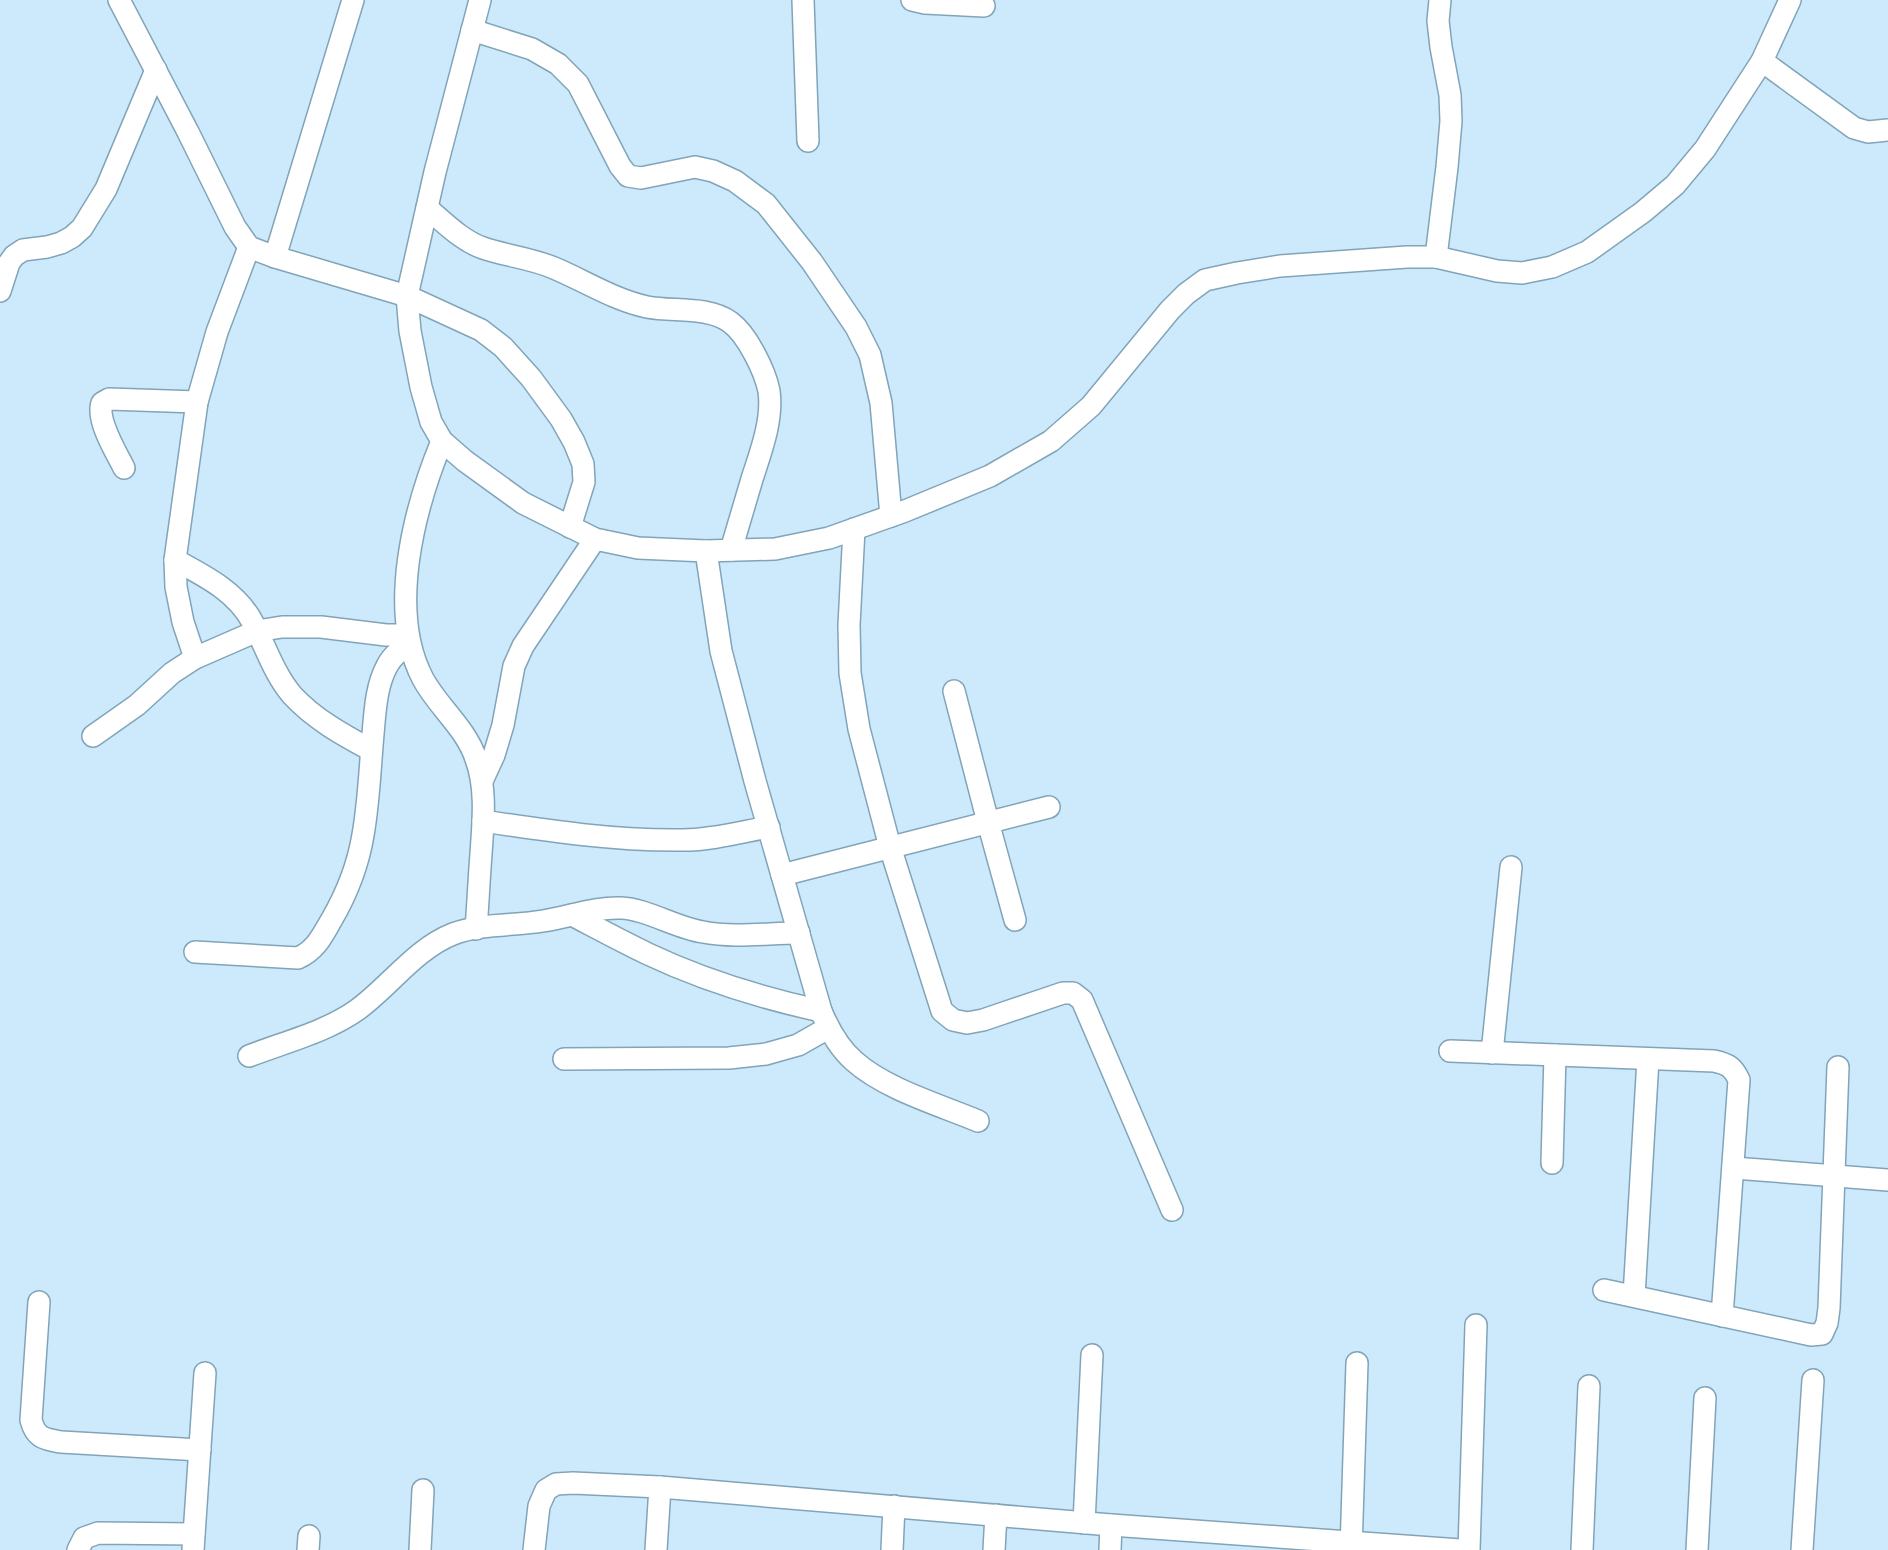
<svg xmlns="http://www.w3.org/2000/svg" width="1888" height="1550" font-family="'Fira Sans Condensed',sans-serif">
<rect width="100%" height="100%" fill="#cdeafc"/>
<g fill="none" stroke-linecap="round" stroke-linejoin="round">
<!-- minor casing -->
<g stroke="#81a4b9" stroke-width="24">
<g id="minor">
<polyline points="119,0 188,132 235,227 249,247 275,257 407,296 481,330 503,347 531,378 561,419 574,442 583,464 584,482 570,527"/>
<polyline points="480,0 435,172 407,296 410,331 421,387 431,422 442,441 465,461 523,503 595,539 638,548 706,551 775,549 829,538 905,511 990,476 1051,441 1091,406 1170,310 1186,294 1205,280 1237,273 1280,266 1407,257 1436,257 1497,271 1522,273 1552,267 1587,252 1643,212 1675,185 1705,149 1762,61 1790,0"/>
<polyline points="803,0 808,141"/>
<polyline points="912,0 925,3 984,6"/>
<polyline points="472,30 532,49 558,64 578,84 620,166 628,176 641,178 695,167 713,171 735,181 766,204 812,262 856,327 870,355 881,403 891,516"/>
<polyline points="1762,61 1854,128 1868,132 1888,130"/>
<path d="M427,208c17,14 35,33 56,40 23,8 48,10 71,20 31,13 60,32 93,39 26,5 61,-1 83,15 17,12 35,49 39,69 4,29 -8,60 -17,88 -7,23 -14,47 -21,71"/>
<polyline points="275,257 353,0"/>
<polyline points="1436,257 1447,167 1451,121 1450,95 1441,47 1438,21 1440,0"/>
<polyline points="0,291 9,263 14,256 23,250 47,247 61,243 72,237 82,228 106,189 156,70"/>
<path d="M442,441c-28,68 -55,170 -19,238 15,28 43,49 53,80 11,30 7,64 5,95 -2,25 -3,50 -5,75"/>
<path d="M124,468c-8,-16 -28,-48 -22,-65l7,-4 88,3"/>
<polyline points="854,529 849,625 850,673 859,729 890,847 942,1011 953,1020 967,1023 983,1020 1063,993 1073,993 1082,1000 1172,1210"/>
<path d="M706,551l15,100 34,130 66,230c8,19 18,37 33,50 31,28 86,44 124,60"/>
<path d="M175,560c30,16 62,32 78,63 13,24 21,51 39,72 22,24 51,40 79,55"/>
<polyline points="195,658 183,622 176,587 175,560 197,402 217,332 249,247"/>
<polyline points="954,691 988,822 1015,920"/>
<polyline points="93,736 137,705 172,673 195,658 257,631 282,627 321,627 386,635 408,635"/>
<polyline points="482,781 494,755 503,725 514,666 523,646 595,539"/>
<path d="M483,821c66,10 133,20 200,19 29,0 58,-8 86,-13"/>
<polyline points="782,875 1049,807"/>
<path d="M572,915c25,13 51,27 76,39 55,26 114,44 173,57"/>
<path d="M195,952l103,6c18,-8 24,-22 34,-39 15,-26 26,-54 31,-84 6,-34 7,-68 10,-101 2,-22 3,-48 14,-68 5,-10 13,-16 22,-22"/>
<path d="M1450,1051l264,10c14,3 19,6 25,19l-17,236"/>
<polyline points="1492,1053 1511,867"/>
<path d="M249,1056c36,-14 77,-24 108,-46 32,-23 58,-61 96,-76 28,-11 61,-8 90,-13 26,-4 52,-14 78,-13 26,1 55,20 82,24 31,6 65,1 96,1"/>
<polyline points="564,1059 729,1058 766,1054 798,1045 828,1028"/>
<polyline points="1552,1163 1555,1055"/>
<polyline points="1734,1168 1888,1180"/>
<polyline points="1604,1290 1811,1335 1822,1334 1827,1323 1829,1308 1838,1067"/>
<polyline points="1634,1296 1648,1059"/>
<path d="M39,1302l-8,118c5,19 14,19 30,22l139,8"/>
<polyline points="1084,1523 1092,1355"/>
<polyline points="78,1550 84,1538 98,1533 194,1534"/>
<polyline points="193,1550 205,1373"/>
<polyline points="308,1550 309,1536"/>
<polyline points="420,1550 423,1490"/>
<polyline points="534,1550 539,1506 546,1490 556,1484 573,1483 660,1487 1111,1525 1460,1550"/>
<polyline points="656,1550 660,1487"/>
<polyline points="892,1550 894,1506"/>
<polyline points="994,1550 996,1515"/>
<polyline points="1110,1550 1111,1525"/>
<polyline points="1351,1550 1357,1363"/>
<polyline points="1469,1550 1476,1325"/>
<polyline points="1582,1550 1589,1386"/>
<polyline points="1697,1550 1705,1398"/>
<polyline points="1802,1550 1813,1380"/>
</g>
</g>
<!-- minor -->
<use href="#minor" stroke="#fff" stroke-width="21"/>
</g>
</svg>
